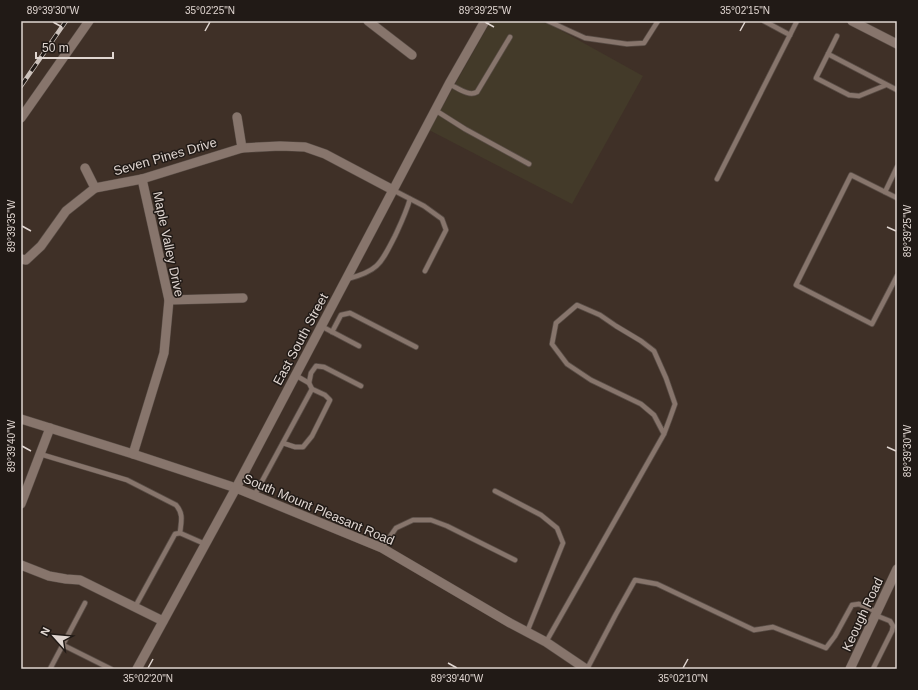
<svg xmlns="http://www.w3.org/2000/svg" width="918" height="690" font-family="Arial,sans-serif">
<rect width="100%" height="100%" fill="#3f3027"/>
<!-- industrial -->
<polygon fill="#433a29" points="491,21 544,21 643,76 572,204 429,130"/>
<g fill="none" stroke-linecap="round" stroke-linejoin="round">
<!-- service casing -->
<g stroke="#594d46" stroke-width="6">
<g id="service">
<polyline points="548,21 585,38 627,44 644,43 658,21"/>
<polyline points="764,21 790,35"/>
<polyline points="837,36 816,78 849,95 859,96 886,85"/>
<polyline points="828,54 897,90"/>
<path d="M449,84c9,4 20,13 28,8l33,-55"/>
<polyline points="435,110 465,129 529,164"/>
<polyline points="717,179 797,21"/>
<polyline points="393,190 424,206 442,219 446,230 425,271"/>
<polyline points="885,192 897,167"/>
<polyline points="897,198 851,175 796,285 872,324 897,276"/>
<path d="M347,279c32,-8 34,-16 48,-43 6,-13 11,-23 15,-37"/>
<polyline points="321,326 359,346"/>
<polyline points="332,332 341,315 350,313 416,347"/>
<polyline points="309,383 311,373 316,366 324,367 361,386"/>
<polyline points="283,443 295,447 303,447 312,436 330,400 325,395 312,389"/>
<path d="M40,454l87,26 49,25c8,9 5,17 4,28"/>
<polyline points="495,491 541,515 557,528 563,543 527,632"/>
<polyline points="254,496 312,389 309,383 295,375"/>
<polyline points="382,548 396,528 413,520 431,520 447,526 515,560"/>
<polyline points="135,607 175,534 180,533 205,544"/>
<polyline points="546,642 664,434 670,418 675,404 666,378 654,351 641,341 616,326 600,315 577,305 556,323 552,344 567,364 591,380 641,404 654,415 664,434"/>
<polyline points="63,645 111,669"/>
<polyline points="50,669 85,603"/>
<polyline points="587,669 616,614 635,580 657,584 754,630 773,627 826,648 835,636 852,605 859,604 877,612"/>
<polyline points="873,669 892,631 893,626 890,621 875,615"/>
</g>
</g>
<!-- minor casing -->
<g stroke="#594d46" stroke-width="10">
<g id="minor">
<polyline points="368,21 412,55"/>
<polyline points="852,21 897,44"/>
<polyline points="21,118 89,21"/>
<polyline points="242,148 280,146 305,147 325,154 393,190"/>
<polyline points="95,188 142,179 242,148 237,117"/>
<polyline points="21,259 26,260 41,246 66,211 95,188 85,168"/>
<polyline points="169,300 243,298"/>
<polyline points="21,419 133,454 236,488 382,548 510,623 546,642 586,669"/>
<polyline points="133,454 164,353 169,300 142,179"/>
<polyline points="21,504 50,428"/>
<polyline points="21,565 49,576 66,579 80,580 163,621"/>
<polyline points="137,669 236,488 449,84 485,21"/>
<polyline points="850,669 897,569"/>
</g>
</g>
<!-- service -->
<use href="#service" stroke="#87756c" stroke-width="4.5"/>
<!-- minor -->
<use href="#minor" stroke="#87756c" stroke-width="9"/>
<!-- rail casing -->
<g stroke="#cbc1bb" stroke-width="4.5">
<polyline id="rail" points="21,86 66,21"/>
</g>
<!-- rail -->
<use href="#rail" stroke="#211a16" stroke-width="3" stroke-dasharray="9" stroke-linecap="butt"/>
</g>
<!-- ticks -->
<path fill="none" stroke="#e0d6d1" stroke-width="1.5" d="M53,22l9,5M485,22l9,5M205,31l5,-9M740,31l5,-9M22,226l9,5M887,227l9,4M22,446l9,5M887,447l9,4M448,663l9,5M148,668l5,-9M683,668l5,-9"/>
<g text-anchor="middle" stroke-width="3" stroke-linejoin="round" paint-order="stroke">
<!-- street labels -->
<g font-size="13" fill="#e0d6d1" stroke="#211a16">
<text transform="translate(165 156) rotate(-16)" y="5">Seven Pines Drive</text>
<text transform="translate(169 244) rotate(78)" y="5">Maple Valley Drive</text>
<text transform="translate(300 339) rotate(-62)" y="5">East South Street</text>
<text transform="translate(319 509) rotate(23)" y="5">South Mount Pleasant Road</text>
<text transform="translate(862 614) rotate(-65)" y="5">Keough Road</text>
</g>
</g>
<!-- border -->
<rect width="918" height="690" fill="none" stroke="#211a16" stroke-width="44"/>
<!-- north arrow -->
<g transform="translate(54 636) rotate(297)" stroke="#211a16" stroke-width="3" paint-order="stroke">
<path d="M0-3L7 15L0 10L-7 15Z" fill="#e0d6d1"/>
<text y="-6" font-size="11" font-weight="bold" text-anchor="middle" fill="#e0d6d1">N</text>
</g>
<!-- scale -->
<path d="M36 52v6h77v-6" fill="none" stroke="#e0d6d1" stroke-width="2"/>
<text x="42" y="52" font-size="12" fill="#e0d6d1" stroke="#211a16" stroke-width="3" paint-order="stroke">50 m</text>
<rect x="22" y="22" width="874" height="646" fill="none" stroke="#e0d6d1" stroke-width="1.5"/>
<g font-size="10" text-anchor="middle" fill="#e0d6d1">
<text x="53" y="14">89°39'30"W</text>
<text x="210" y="14">35°02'25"N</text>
<text x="485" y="14">89°39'25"W</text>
<text x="745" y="14">35°02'15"N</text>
<text transform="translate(11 226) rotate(-90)" y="4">89°39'35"W</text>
<text transform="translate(907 231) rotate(-90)" y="4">89°39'25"W</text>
<text transform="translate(11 446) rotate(-90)" y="4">89°39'40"W</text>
<text transform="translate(907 451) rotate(-90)" y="4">89°39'30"W</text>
<text x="148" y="682">35°02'20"N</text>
<text x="457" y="682">89°39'40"W</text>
<text x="683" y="682">35°02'10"N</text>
</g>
</svg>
